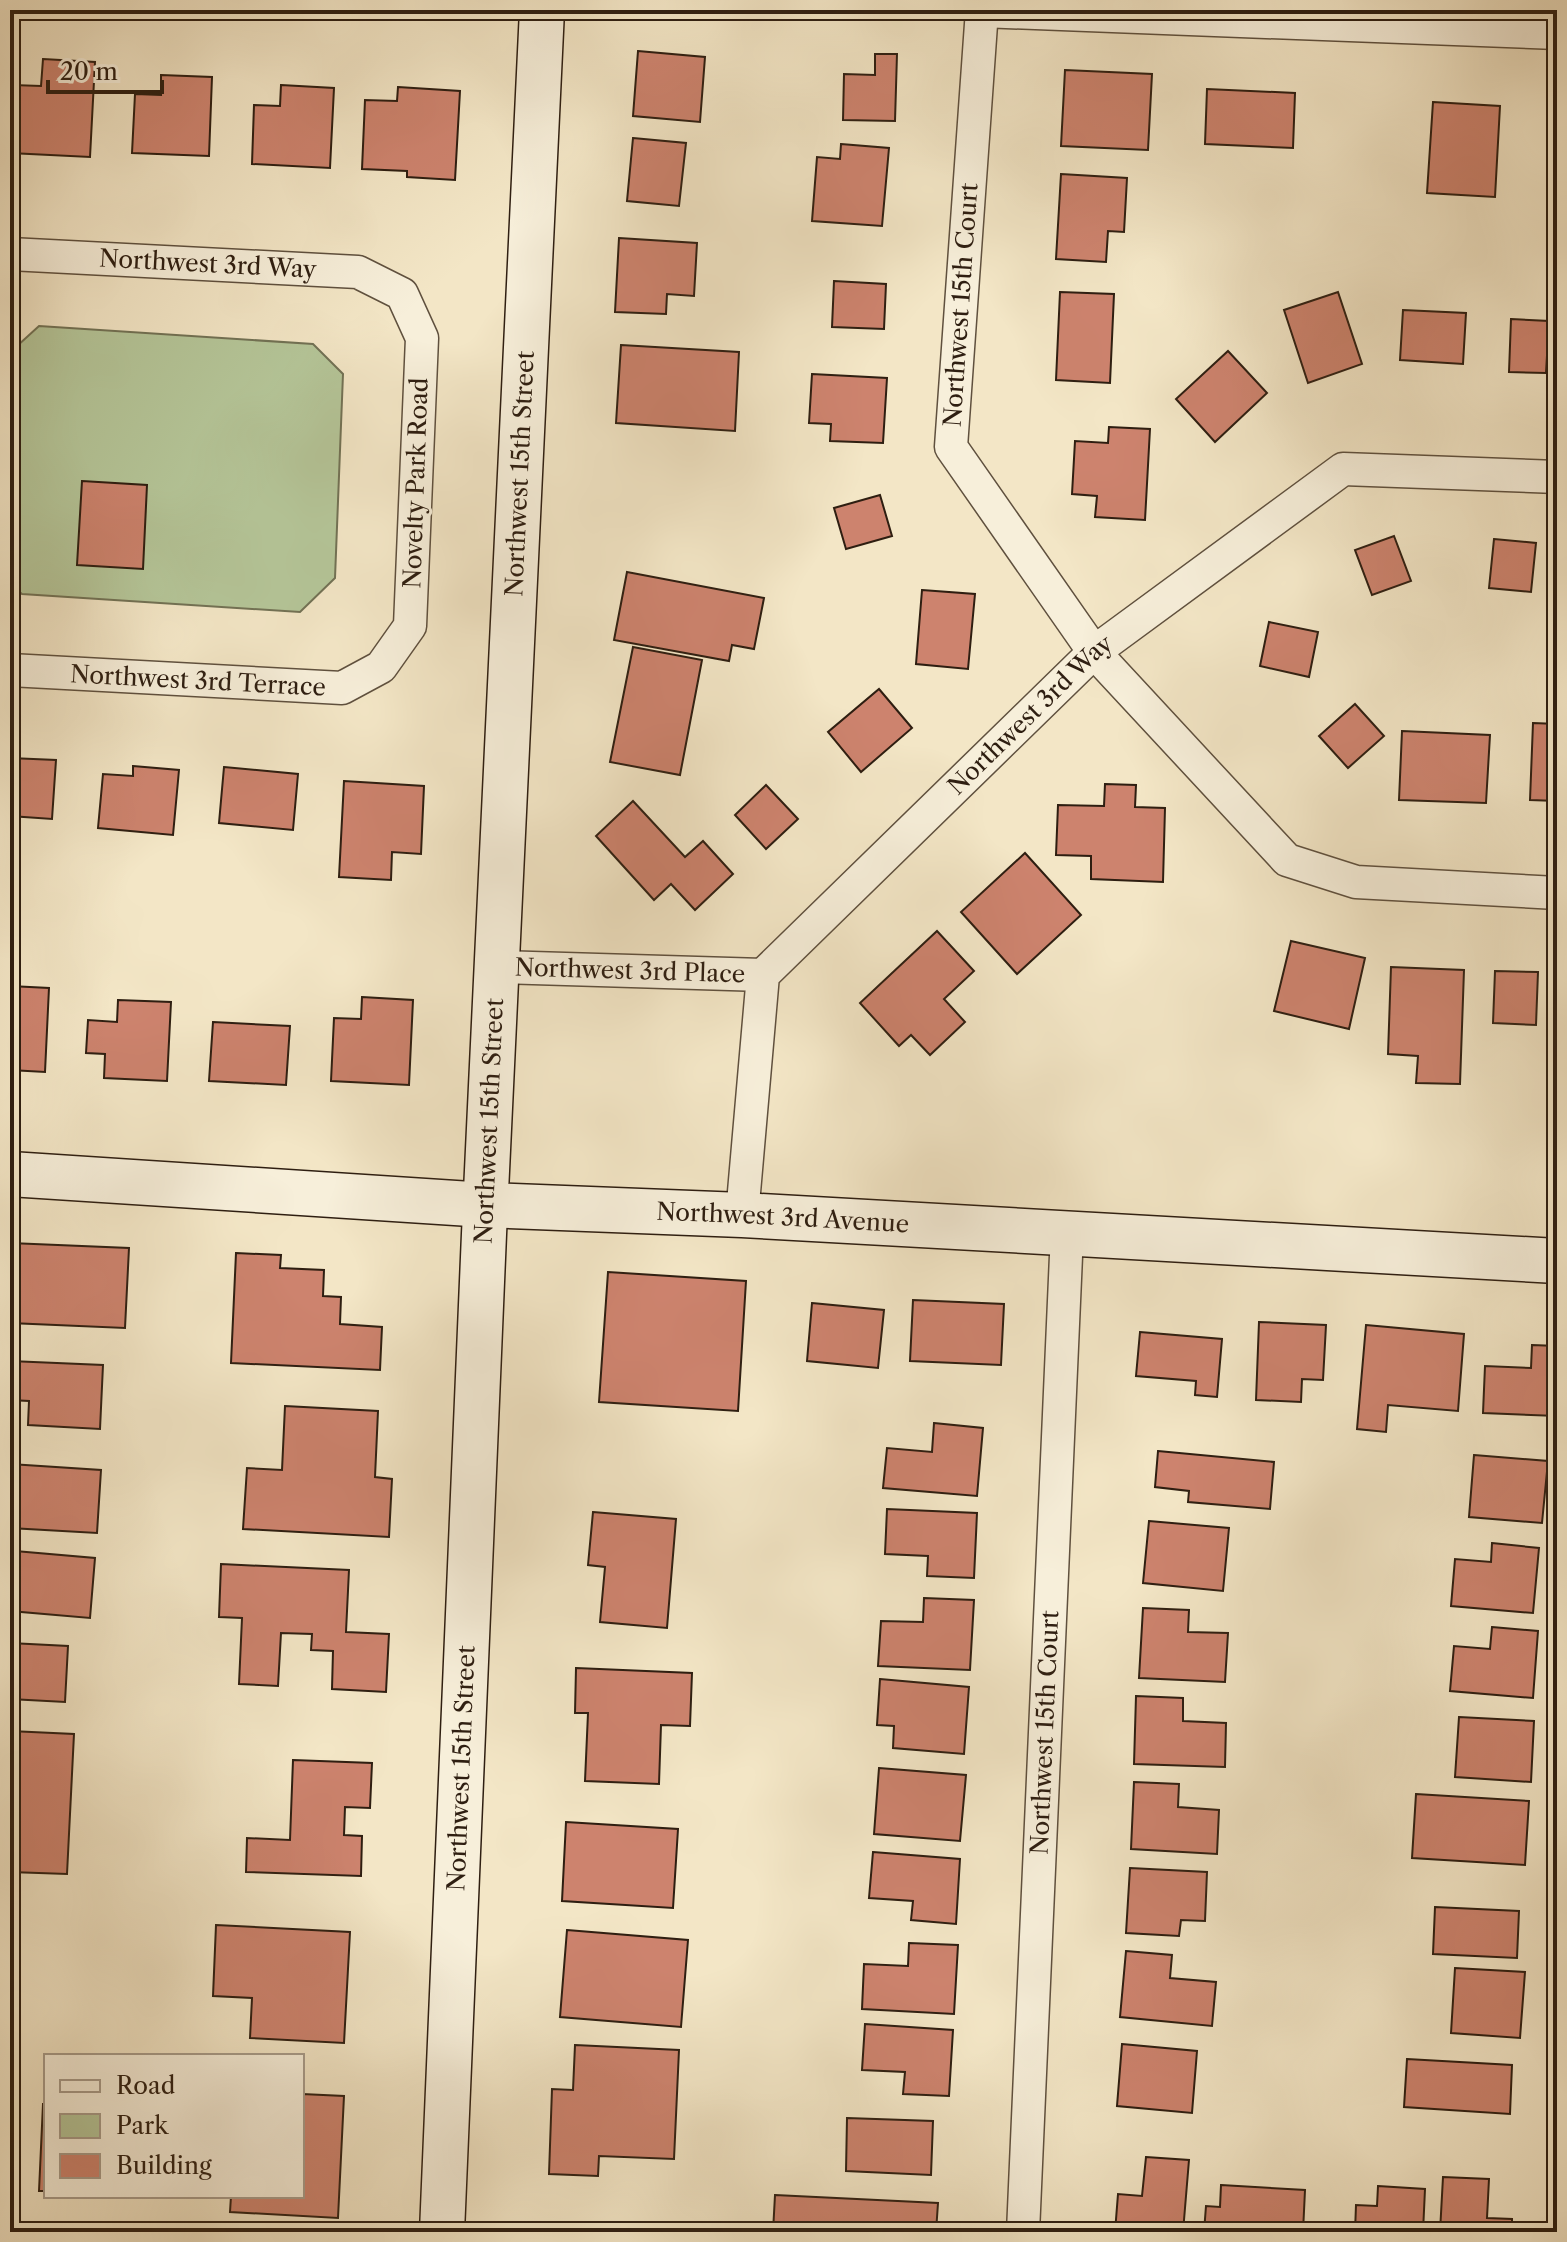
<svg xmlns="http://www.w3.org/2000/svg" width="1567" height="2242" font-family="'Libre Caslon Text',serif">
<rect width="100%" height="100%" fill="#f3e6c6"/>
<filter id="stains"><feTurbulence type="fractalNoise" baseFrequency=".0025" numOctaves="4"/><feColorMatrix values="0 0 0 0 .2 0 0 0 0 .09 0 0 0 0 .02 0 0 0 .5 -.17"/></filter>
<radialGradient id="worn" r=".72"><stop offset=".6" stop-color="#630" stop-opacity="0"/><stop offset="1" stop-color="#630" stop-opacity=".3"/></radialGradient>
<!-- green -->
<polygon fill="#b5c699" stroke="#727255" stroke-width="2" points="39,326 313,344 343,374 335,578 300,612 22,594 10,584 10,476 16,347"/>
<!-- building -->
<g fill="#cd836e" stroke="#2e1e11" stroke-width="2">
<polygon points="634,10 705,10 704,18"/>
<polygon points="846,10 895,10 894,20 845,17"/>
<polygon points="638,51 705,57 700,122 633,116"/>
<polygon points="875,54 897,54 895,121 843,120 844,74 875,75"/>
<polygon points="43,59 95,62 90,157 10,153 13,85 41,86"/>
<polygon points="1065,70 1152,74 1148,150 1061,146"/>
<polygon points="161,75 212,77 209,156 132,153 135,94 161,95"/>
<polygon points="281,85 334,88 330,168 252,164 254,105 280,106"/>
<polygon points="398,87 460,91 455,180 407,177 407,171 362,169 365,100 397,101"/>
<polygon points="1207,89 1295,93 1293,148 1205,144"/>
<polygon points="1433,102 1500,106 1495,197 1427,193"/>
<polygon points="1553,107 1557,108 1557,181 1549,180"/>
<polygon points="633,138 686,143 679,206 627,201"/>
<polygon points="841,144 889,148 882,226 812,221 817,157 840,159"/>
<polygon points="1061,174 1127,178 1124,232 1108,231 1106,262 1056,259"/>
<polygon points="619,238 697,243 694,296 667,294 666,314 615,312"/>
<polygon points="834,281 886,284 884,329 832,327"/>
<polygon points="1060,292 1114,294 1110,383 1056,380"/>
<polygon points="1338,292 1362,364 1308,383 1284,310"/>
<polygon points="1403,310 1466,313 1463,364 1400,360"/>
<polygon points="1511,319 1549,321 1546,373 1509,372"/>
<polygon points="621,345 739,352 735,431 616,423"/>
<polygon points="1228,351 1267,393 1215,442 1176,399"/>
<polygon points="812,374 887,378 883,443 830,441 831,424 809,423"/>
<polygon points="1109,427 1150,429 1145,520 1095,517 1097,496 1072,494 1075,441 1108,443"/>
<polygon points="82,481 147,485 143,569 77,565"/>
<polygon points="880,495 892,536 846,549 834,508"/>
<polygon points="1394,536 1411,581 1372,595 1355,550"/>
<polygon points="1494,539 1536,543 1531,592 1489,588"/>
<polygon points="627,572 764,598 754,649 732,645 729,661 614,640"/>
<polygon points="922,590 975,594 968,669 916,664"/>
<polygon points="1269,622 1318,632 1309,677 1260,666"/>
<polygon points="633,647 702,660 680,775 610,762"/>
<polygon points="879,689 912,728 861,772 828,732"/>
<polygon points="1355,704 1384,736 1348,768 1319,736"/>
<polygon points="1533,723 1557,724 1557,801 1530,800"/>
<polygon points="1402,731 1490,735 1486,803 1399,800"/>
<polygon points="10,758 56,760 52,819 10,816"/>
<polygon points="133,766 179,770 173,835 98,828 103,774 133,776"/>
<polygon points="224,767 298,774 293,830 219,823"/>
<polygon points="344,781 424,786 421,854 392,852 391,880 339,877"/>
<polygon points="1105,784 1136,785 1135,807 1165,808 1163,882 1091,879 1091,856 1056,855 1058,805 1104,806"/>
<polygon points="766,785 798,819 766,849 735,815"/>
<polygon points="633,801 685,857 703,841 733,874 695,910 671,884 654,900 596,836"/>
<polygon points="1025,853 1081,915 1017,974 961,912"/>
<polygon points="937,931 974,971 944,999 965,1022 930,1055 911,1035 899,1046 860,1003"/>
<polygon points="1291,941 1365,958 1349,1029 1274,1011"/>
<polygon points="1391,967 1464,970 1460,1084 1416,1083 1418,1056 1388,1054"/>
<polygon points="1495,971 1538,972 1536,1025 1493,1023"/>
<polygon points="10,986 49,988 45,1072 10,1070"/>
<polygon points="362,997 413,1000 409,1085 331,1081 334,1018 361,1019"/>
<polygon points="118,1000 171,1002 167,1081 104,1078 105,1054 86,1053 88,1020 117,1022"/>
<polygon points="213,1022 290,1026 286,1085 209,1081"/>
<polygon points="10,1243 129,1248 125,1328 10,1323"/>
<polygon points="236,1253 281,1255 280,1268 324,1270 323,1296 341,1297 340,1324 382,1327 380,1370 231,1363"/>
<polygon points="608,1272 746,1281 738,1411 599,1402"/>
<polygon points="913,1300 1004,1304 1001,1365 910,1361"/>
<polygon points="812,1303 884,1310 878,1368 807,1361"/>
<polygon points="1259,1322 1326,1325 1323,1380 1302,1379 1301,1402 1256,1400"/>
<polygon points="1366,1325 1464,1334 1458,1411 1388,1405 1386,1432 1357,1429"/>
<polygon points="1140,1332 1222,1339 1217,1397 1195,1395 1196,1381 1136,1376"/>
<polygon points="1532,1345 1557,1346 1557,1416 1483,1413 1485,1366 1531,1368"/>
<polygon points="10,1361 103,1365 100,1429 28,1425 29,1401 10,1400"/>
<polygon points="285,1406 378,1411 375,1477 392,1479 389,1537 243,1529 247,1468 282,1470"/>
<polygon points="934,1423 983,1428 977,1496 883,1488 887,1448 932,1452"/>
<polygon points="1158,1451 1274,1462 1270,1509 1188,1502 1189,1491 1155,1487"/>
<polygon points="1474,1455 1548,1461 1542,1523 1469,1517"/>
<polygon points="10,1464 101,1470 97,1533 10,1528"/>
<polygon points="887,1509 977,1513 974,1578 927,1576 928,1556 885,1554"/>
<polygon points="593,1512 676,1519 667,1628 600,1622 605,1567 588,1565"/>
<polygon points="1149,1521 1229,1528 1223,1591 1143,1583"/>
<polygon points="1492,1543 1539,1548 1533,1613 1451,1606 1455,1559 1491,1562"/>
<polygon points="15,1551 95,1558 90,1618 10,1611 10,1587 12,1588"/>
<polygon points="221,1564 349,1570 346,1632 389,1634 386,1692 332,1689 333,1651 311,1650 312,1634 281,1633 278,1686 239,1684 242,1618 219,1617"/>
<polygon points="924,1598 974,1600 970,1670 878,1666 881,1621 923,1622"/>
<polygon points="1143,1608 1189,1610 1188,1632 1228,1633 1225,1682 1139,1678"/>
<polygon points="1492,1627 1538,1631 1533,1698 1450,1691 1454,1646 1490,1649"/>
<polygon points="10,1643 68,1646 65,1702 10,1699"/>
<polygon points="576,1668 692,1673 690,1726 661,1725 659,1784 585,1781 588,1713 575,1713"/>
<polygon points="880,1679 969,1687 964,1754 893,1748 894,1726 877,1725"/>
<polygon points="1136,1696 1183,1698 1183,1721 1226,1723 1225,1767 1134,1764"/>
<polygon points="1459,1717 1534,1721 1531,1782 1455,1777"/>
<polygon points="10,1731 74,1734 67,1874 10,1872"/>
<polygon points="293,1760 372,1763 370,1808 345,1807 344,1835 362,1836 361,1876 246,1872 247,1838 290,1840"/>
<polygon points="879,1768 966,1775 960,1841 874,1834"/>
<polygon points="1134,1782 1179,1784 1178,1807 1219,1810 1217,1854 1131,1849"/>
<polygon points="1416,1794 1529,1801 1525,1865 1412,1858"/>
<polygon points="566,1822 678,1829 673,1908 562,1901"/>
<polygon points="873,1852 960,1859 956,1924 911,1920 913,1901 869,1898"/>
<polygon points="1130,1868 1207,1872 1205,1921 1181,1920 1179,1936 1126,1933"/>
<polygon points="1435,1907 1519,1911 1517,1958 1433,1954"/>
<polygon points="216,1925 350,1932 344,2043 250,2038 252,1998 213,1996"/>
<polygon points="567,1930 688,1940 681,2027 560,2017"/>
<polygon points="909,1943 958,1945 954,2014 862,2009 864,1964 908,1966"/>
<polygon points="1126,1951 1172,1955 1170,1978 1216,1982 1212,2026 1120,2017"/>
<polygon points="1455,1968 1525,1972 1520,2038 1451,2033"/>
<polygon points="865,2024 953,2030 949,2096 903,2094 905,2072 862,2070"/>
<polygon points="1122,2044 1197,2051 1192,2113 1117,2106"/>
<polygon points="575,2045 679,2050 674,2159 599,2156 598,2176 549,2174 552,2089 573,2090"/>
<polygon points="1407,2059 1512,2065 1510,2114 1404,2107"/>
<polygon points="302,2094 344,2096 338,2218 230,2212 231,2196 302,2196"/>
<polygon points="43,2104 46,2104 46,2191 39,2191"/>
<polygon points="847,2118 933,2121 931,2175 846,2171"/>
<polygon points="1146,2157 1189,2160 1183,2232 1115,2232 1118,2194 1142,2196"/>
<polygon points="1443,2177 1489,2179 1487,2218 1512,2219 1512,2232 1440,2232"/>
<polygon points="1221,2185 1305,2190 1303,2232 1204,2232 1206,2206 1220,2207"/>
<polygon points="1378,2186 1425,2189 1423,2232 1355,2232 1356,2205 1377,2206"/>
<polygon points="775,2195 938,2203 936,2232 773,2232"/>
</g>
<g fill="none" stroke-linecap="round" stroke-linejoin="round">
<!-- street casing -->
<g stroke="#5f503e" stroke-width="35">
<g id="street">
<polyline points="982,10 951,447 1094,652 1287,860 1356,882 1557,893"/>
<polyline points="981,11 1557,33"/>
<path id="s1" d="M10,254l348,18 44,22 20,44 -12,288 -29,41 -39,21 -332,-18"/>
<path id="s2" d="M498,967l265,8"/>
<path id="s3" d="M742,1215l21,-240 331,-323 249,-183 214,8"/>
<path id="s4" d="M1023,2232l44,-999"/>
</g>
</g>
<!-- secondary casing -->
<g stroke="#2e1e11" stroke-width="47">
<g id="secondary">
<path id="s5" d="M10,1174l476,31 256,10 815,46"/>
<path id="s6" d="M442,2232l42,-998 58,-1224"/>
</g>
</g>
<!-- street -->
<use href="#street" stroke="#f7efda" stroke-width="32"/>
<!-- secondary -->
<use href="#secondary" stroke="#f7efda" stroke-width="44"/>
</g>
<g text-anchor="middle" stroke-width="6" stroke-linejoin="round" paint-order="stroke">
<!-- street labels -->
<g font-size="24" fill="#2e1e11" stroke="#f7efda">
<text dy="8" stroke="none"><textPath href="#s1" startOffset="198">Northwest 3rd Way</textPath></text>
<text transform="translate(961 305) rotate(-86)" y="8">Northwest 15th Court</text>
<text dy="8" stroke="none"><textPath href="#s6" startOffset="1760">Northwest 15th Street</textPath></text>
<text transform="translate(416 483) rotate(-88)" y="8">Novelty Park Road</text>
<text transform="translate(198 681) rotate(3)" y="8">Northwest 3rd Terrace</text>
<text dy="8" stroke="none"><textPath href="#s3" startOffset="614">Northwest 3rd Way</textPath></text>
<text dy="8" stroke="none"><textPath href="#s2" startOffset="132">Northwest 3rd Place</textPath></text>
<text dy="8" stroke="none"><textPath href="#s6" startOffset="1112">Northwest 15th Street</textPath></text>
<text dy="8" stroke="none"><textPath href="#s5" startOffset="774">Northwest 3rd Avenue</textPath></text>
<text dy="8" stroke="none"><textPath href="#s4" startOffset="500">Northwest 15th Court</textPath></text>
<text dy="8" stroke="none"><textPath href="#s6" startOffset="464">Northwest 15th Street</textPath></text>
</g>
</g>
<!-- margin -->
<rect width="1567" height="2242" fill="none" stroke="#f3e6c6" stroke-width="40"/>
<rect x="12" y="12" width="1543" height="2218" fill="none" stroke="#2e1e11" stroke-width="4"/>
<rect x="20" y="20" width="1527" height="2202" fill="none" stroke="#2e1e11" stroke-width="2"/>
<!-- legend -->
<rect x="44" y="2054" width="260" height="144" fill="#f7efda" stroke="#a79b8a" stroke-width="2"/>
<rect x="60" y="2080" width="40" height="12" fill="#f7efda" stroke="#a79b8a" stroke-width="2"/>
<text x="116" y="2094" font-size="24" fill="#2e1e11">Road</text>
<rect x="60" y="2114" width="40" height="24" fill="#b5c699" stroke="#a79b8a" stroke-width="2"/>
<text x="116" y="2134" font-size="24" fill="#2e1e11">Park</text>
<rect x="60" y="2154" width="40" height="24" fill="#cd836e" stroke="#a79b8a" stroke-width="2"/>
<text x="116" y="2174" font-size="24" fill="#2e1e11">Building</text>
<!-- scale -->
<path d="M48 80v12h114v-12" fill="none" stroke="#2e1e11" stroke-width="4"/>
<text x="60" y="80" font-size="24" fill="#2e1e11" stroke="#f7efda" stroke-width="6" paint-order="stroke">20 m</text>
<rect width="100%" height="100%" filter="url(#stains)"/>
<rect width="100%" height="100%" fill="url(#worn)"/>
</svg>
